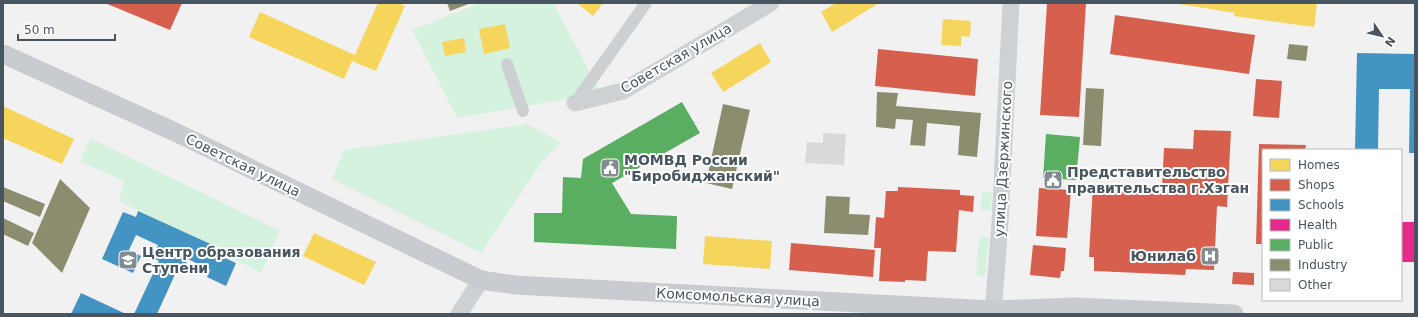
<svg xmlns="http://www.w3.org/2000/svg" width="1418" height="317" font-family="'DejaVu Sans',sans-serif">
<rect width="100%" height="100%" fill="#f2f1f1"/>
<!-- green -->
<g fill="#d4f2de">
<polygon points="481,3 553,3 601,93 457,118 412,30"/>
<polygon points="527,124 561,142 540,164 481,253 332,179 344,150"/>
<polygon points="90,138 280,231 261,273 119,201 124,181 80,161"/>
<polygon points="982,192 990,192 992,195 991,210 988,211 981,210"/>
<polygon points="979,237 989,238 985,276 976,275"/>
</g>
<!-- homes -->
<g fill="#f6d55c">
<polygon points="378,3 398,3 405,6 376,71 352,61 344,79 249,37 260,12 355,55"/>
<polygon points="577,3 603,3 593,16"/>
<polygon points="836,3 879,3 832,32 821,12"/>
<polygon points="1173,3 1317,3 1314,27 1234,16 1235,13"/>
<polygon points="943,19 971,21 970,37 961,36 961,46 941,45"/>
<polygon points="505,24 510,48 484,54 479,29"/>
<polygon points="464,38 466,52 445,56 442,42"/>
<polygon points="760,43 771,62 723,92 711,73"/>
<polygon points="3,106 74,139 62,164 3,138"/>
<polygon points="314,233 376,262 364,285 303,256"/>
<polygon points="705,236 772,241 770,269 703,264"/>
</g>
<!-- shops -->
<g fill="#d6604d">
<polygon points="105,3 182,3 170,30"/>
<polygon points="1047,3 1086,3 1079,117 1040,115"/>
<polygon points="1115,15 1255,35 1249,74 1110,54"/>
<polygon points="878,49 978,59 975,96 875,86"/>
<polygon points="1256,79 1282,81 1279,118 1253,116"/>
<polygon points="1194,130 1231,131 1227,207 1217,206 1214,270 1186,269 1185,275 1094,271 1094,257 1089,257 1093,184 1162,187 1164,148 1193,149"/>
<polygon points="1259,144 1306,145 1305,150 1263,150 1263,244 1256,244"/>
<polygon points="898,187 960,190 960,195 974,196 973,212 959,210 956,252 928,251 926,281 905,280 905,282 879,281 881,248 874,248 876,217 884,218 886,191 898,191"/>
<polygon points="1039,188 1071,190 1067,238 1036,236"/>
<polygon points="791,243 875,250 873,277 789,270"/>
<polygon points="1033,245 1066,248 1064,271 1061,271 1060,278 1030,275"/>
<polygon points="1233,272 1254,273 1254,285 1232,284"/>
</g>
<!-- schools -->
<g fill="#4393c3">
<polygon points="1357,53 1415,54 1415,153 1409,153 1410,89 1379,89 1378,150 1355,150"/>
<polygon points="138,211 228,252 225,258 236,263 226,286 207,277 210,270 188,259 182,272 177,270 157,314 134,314 159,261 152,258 158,245 136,235 129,250 141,256 133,273 102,259 123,212 136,217"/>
<polygon points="81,293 126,314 71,314"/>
</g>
<!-- health -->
<rect fill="#e7298a" x="1401" y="222" width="14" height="40"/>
<!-- public -->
<g fill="#5aae61">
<polygon points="682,102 700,133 612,183 631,214 677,216 676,249 534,242 534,213 562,213 563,177 581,178 583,159"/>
<polygon points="1046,134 1080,137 1076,180 1043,178"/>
</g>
<!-- industry -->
<g fill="#8c8c6e">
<polygon points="447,3 471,3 450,11"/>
<polygon points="1289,44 1308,46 1306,61 1287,59"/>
<polygon points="1086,88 1104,89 1101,146 1083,145"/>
<polygon points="877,92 898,93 896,106 981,113 977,157 958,155 960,126 927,123 925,146 910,145 913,120 896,119 895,129 876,127"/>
<polygon points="723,104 750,110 732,189 706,183"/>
<polygon points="60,179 90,208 62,273 32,243"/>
<polygon points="3,187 45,204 40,217 3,201"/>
<polygon points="826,196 850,197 849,214 870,215 868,235 824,233"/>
<polygon points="3,218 34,233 28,246 3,234"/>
</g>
<!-- building -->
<polygon fill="#d9d9db" points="823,133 846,134 844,165 805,163 807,142 823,143"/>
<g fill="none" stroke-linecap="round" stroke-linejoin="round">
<!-- minor -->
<g stroke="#cdd0d2" stroke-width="12">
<polyline points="507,64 523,111"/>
<polyline points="575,103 646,3"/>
</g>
<!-- secondary -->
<g stroke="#cdd1d3" stroke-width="17">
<polyline points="575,103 623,91 771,3"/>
<polyline points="459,314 481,280"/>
<polyline points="993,314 1000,223 1011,3"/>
</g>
<!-- primary -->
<polyline stroke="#c8ccd0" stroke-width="19" points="3,54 175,132 481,280 515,285 994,310 1075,307 1234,314"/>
</g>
<!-- icons -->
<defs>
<g id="civic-square" transform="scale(1)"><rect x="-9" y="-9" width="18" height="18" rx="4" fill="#828c92" stroke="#fff"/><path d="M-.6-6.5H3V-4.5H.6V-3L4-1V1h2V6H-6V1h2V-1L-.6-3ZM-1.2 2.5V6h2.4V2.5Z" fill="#fff"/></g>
<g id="hospital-square" transform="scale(1)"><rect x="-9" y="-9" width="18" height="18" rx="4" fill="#828c92" stroke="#fff"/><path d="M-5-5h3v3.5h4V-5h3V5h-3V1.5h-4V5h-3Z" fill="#fff"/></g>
<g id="university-square" transform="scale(1)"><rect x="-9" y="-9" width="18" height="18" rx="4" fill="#828c92" stroke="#fff"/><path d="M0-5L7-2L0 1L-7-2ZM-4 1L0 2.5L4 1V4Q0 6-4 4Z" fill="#fff"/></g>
</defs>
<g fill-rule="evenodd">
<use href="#civic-square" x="610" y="168"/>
<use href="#civic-square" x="1053" y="180"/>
<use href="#hospital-square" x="1210" y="256"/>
<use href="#university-square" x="128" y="260"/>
</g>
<g text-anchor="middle" stroke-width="4" stroke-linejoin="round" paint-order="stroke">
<!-- street labels -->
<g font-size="14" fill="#46555f" stroke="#fff">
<text transform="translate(676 58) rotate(-30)" y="5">Советская улица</text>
<text transform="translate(1003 159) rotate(-87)" y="5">улица Дзержинского</text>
<text transform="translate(243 165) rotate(26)" y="5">Советская улица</text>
<text transform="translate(738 297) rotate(3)" y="5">Комсомольская улица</text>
</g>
<!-- poi labels -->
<g font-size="14" font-weight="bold" fill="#46555f" stroke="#fff" text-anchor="start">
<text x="624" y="165">МОМВД России<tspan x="624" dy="16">"Биробиджанский"</tspan></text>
<text x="1067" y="177">Представительство<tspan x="1067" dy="16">правительства г.Хэган</tspan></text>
<text x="142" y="257">Центр образования<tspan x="142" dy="16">Ступени</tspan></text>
<text x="1196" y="261" text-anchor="end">Юнилаб</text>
</g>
</g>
<!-- border -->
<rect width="1418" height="317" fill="none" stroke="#46555f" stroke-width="8"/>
<!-- legend -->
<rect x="1262" y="149" width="140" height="152" fill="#ffffff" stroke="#b5bbbf"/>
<rect x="1270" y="159" width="20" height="12" fill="#f6d55c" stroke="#b5bbbf"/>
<text x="1298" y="169" font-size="12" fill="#46555f">Homes</text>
<rect x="1270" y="179" width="20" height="12" fill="#d6604d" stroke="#b5bbbf"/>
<text x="1298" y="189" font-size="12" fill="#46555f">Shops</text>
<rect x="1270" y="199" width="20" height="12" fill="#4393c3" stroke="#b5bbbf"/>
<text x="1298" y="209" font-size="12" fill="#46555f">Schools</text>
<rect x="1270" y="219" width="20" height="12" fill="#e7298a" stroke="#b5bbbf"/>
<text x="1298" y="229" font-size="12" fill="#46555f">Health</text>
<rect x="1270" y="239" width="20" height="12" fill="#5aae61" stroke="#b5bbbf"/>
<text x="1298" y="249" font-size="12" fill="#46555f">Public</text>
<rect x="1270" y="259" width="20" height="12" fill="#8c8c6e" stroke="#b5bbbf"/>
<text x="1298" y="269" font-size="12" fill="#46555f">Industry</text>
<rect x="1270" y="279" width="20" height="12" fill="#d9d9db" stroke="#b5bbbf"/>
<text x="1298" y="289" font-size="12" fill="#46555f">Other</text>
<!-- north arrow -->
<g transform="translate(1382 36) rotate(125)" stroke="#ffffff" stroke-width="3" paint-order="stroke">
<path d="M0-3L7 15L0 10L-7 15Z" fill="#46555f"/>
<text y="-6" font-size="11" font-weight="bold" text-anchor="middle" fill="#46555f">N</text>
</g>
<!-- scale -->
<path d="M18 34v6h97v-6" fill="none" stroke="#46555f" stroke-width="2"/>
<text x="24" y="34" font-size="12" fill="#46555f" stroke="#ffffff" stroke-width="3" paint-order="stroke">50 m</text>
</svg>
